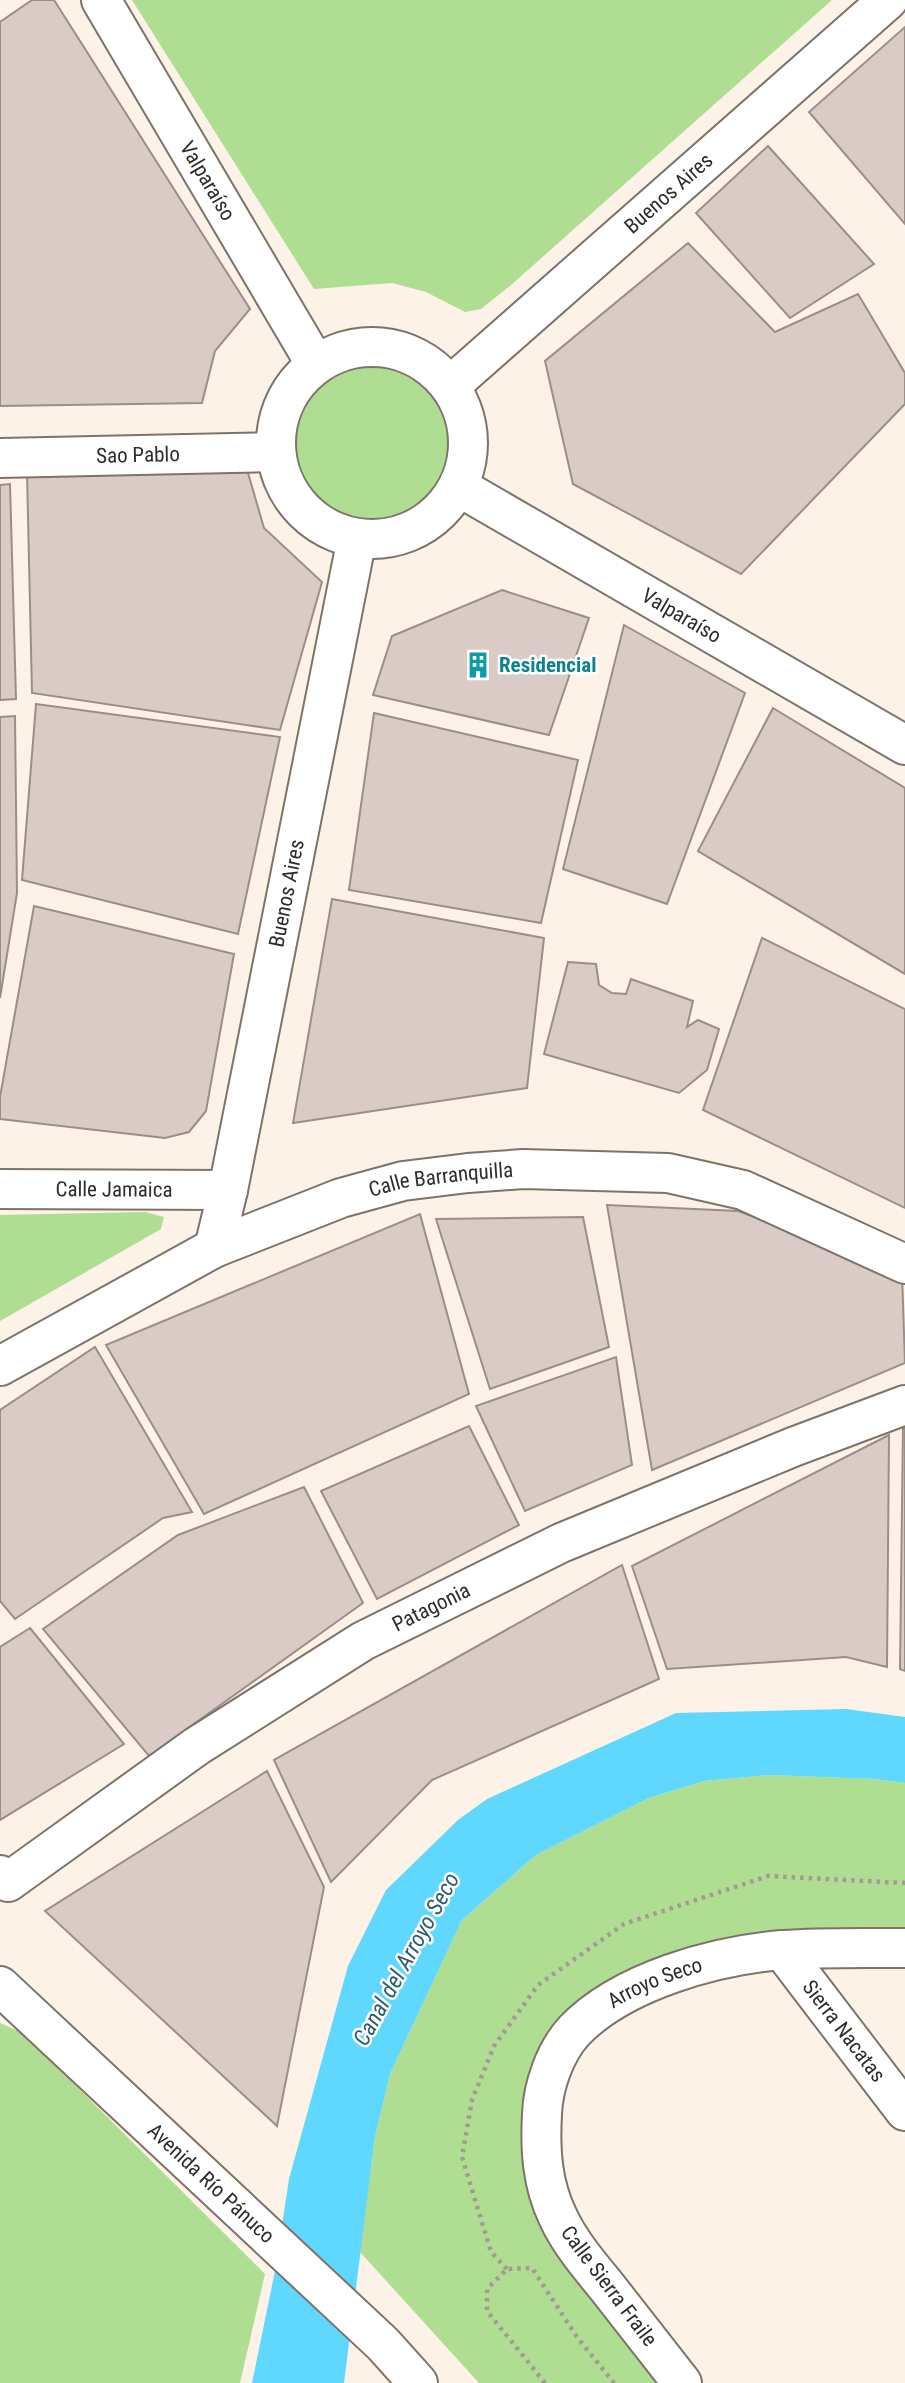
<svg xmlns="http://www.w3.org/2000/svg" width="905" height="2383" font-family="'Roboto Condensed',sans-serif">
<rect width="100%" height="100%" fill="#fdf2e7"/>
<!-- green -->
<g fill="#afdd91">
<polygon points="132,0 832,0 511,285 481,309 465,312 426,292 392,283 314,289"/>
<circle cx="372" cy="443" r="96"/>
<polygon points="145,1212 164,1217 161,1229 0,1321 0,1215"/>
<polygon points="769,1775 874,1779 905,1783 905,1948 728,1957 572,2033 546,2184 682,2383 479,2383 360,2252 375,2137 390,2074 462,1920 536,1855 649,1798 704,1781"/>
<polygon points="0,2023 23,2033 265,2274 240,2383 0,2383"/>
</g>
<!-- water -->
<polygon fill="#60d8fd" points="846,1709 905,1717 905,1783 874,1779 769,1775 704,1781 649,1798 536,1855 462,1920 390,2074 375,2137 344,2383 252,2383 275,2271 289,2179 348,1966 386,1890 458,1820 487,1799 676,1713"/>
<!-- building -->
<g fill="#dbcbc6" stroke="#9c8d89" stroke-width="2">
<polygon points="32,0 54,0 250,309 215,351 202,403 0,406 0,22"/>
<polygon points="905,27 905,224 809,112"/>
<polygon points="768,146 874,264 790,318 696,213"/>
<polygon points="688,243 775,332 858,294 905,373 905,404 741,574 573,484 545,361"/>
<polygon points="246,466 264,528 322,582 280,730 32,693 27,473"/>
<polygon points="10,484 16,699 0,700 0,485"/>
<polygon points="502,590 589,618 549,735 373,695 392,636"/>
<polygon points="624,625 745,693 667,904 563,869"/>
<polygon points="36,704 280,737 238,934 22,880"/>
<polygon points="773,708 905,788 905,974 698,851"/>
<polygon points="374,713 578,760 541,923 349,890"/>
<polygon points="15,716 17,893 0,998 0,717"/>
<polygon points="332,899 544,938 527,1088 293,1123"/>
<polygon points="34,906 234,954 206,1111 189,1132 165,1138 0,1119 0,1097"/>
<polygon points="762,938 905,1009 905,1208 703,1110"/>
<polygon points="568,962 596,964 599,985 612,993 626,994 631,979 693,1001 687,1027 698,1020 719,1029 707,1070 679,1093 544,1054"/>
<polygon points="607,1205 738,1211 902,1272 905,1363 652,1470"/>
<polygon points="420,1214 469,1394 204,1514 106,1345"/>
<polygon points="583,1217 609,1347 490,1389 436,1219"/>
<polygon points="95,1347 192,1512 163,1518 15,1619 0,1601 0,1410"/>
<polygon points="616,1357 632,1465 525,1511 476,1406"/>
<polygon points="469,1426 519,1525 377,1599 321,1491"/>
<polygon points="903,1426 905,1426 905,1671 900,1669"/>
<polygon points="889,1435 887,1667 846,1657 667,1669 632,1566"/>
<polygon points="304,1487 363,1603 149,1756 43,1629 178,1535"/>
<polygon points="622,1565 659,1679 432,1780 331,1882 274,1760"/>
<polygon points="30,1628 124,1744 0,1820 0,1647"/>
<polygon points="267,1771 324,1887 277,2126 45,1911"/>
</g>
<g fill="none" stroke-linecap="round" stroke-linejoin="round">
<!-- minor casing -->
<g stroke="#7d7369" stroke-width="42">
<g id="minor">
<path id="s1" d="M101,0l214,363"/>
<circle cx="372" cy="443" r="96"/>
<path id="s2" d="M451,385l437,-385"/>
<path id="s3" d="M0,458l275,-6"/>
<path id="s4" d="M459,487l446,258"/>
<path id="s5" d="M0,1189l228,1"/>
<path id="s6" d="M214,1248l14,-58 129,-652"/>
<path id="s7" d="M0,1366l214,-118 127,-50 62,-17 65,-8 55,-4 145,4 75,17 162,74"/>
<path id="s8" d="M0,1875l8,7 189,-136 166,-105 198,-98 232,-96 112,-42"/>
<path id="s9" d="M782,1950l123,161"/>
<path id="s10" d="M0,1986l383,358 35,39"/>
<path id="s11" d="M682,2383c-25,-32 -50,-64 -75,-96 -18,-22 -37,-44 -49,-70 -16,-33 -18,-67 -16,-103 1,-28 13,-62 32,-83 48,-50 142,-76 209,-81 40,-3 81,-2 122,-2"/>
</g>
</g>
<!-- path -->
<g stroke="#a39b93" stroke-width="4.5" stroke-dasharray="3.5 5" stroke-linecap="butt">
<polyline points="507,2269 491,2252 462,2157 472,2100 494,2046 538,1985 624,1924 768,1876 905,1883"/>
<polyline points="545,2383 487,2311 487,2289 507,2269 532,2268 577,2337 614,2383"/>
</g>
<!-- minor -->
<use href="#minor" stroke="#fff" stroke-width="38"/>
</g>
<!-- icons -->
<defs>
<g id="building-bare" transform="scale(2.1)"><path d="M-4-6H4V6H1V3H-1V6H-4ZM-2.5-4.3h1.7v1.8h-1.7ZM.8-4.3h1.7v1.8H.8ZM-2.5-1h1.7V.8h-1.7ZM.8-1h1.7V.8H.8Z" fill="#0f9aa8" stroke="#fff" stroke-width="2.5" paint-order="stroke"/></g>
</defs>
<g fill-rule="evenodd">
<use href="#building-bare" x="478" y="665"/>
</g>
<g text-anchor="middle" stroke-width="5" stroke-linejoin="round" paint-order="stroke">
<!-- street labels -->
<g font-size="21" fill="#302c28" stroke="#fff">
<text dy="7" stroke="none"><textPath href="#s1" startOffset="210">Valparaíso</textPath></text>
<text dy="7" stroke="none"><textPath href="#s2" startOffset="290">Buenos Aires</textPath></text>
<text dy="7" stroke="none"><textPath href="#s3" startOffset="138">Sao Pablo</textPath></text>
<text dy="7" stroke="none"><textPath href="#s4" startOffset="257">Valparaíso</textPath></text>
<text dy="7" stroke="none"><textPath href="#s6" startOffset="362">Buenos Aires</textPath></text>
<text dy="7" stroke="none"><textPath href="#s7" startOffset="483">Calle Barranquilla</textPath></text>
<text dy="7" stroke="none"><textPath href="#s5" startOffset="114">Calle Jamaica</textPath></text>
<text dy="7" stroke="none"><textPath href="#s8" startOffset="516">Patagonia</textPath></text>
<text dy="7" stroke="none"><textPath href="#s11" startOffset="499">Arroyo Seco</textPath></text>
<text dy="7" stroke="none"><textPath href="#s9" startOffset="102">Sierra Nacatas</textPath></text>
<text dy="7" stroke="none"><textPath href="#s10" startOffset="289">Avenida Río Pánuco</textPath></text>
<text transform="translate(609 2286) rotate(53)" y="7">Calle Sierra Fraile</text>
</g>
<!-- culture labels -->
<g font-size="21" font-weight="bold" fill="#0d838f" stroke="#fff" text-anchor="start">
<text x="499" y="672">Residencial</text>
</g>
<!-- water labels -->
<g font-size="23" font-style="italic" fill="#2c5e6d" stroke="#fff">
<text transform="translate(406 1959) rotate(-61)" y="8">Canal del Arroyo Seco</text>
</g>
</g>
</svg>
